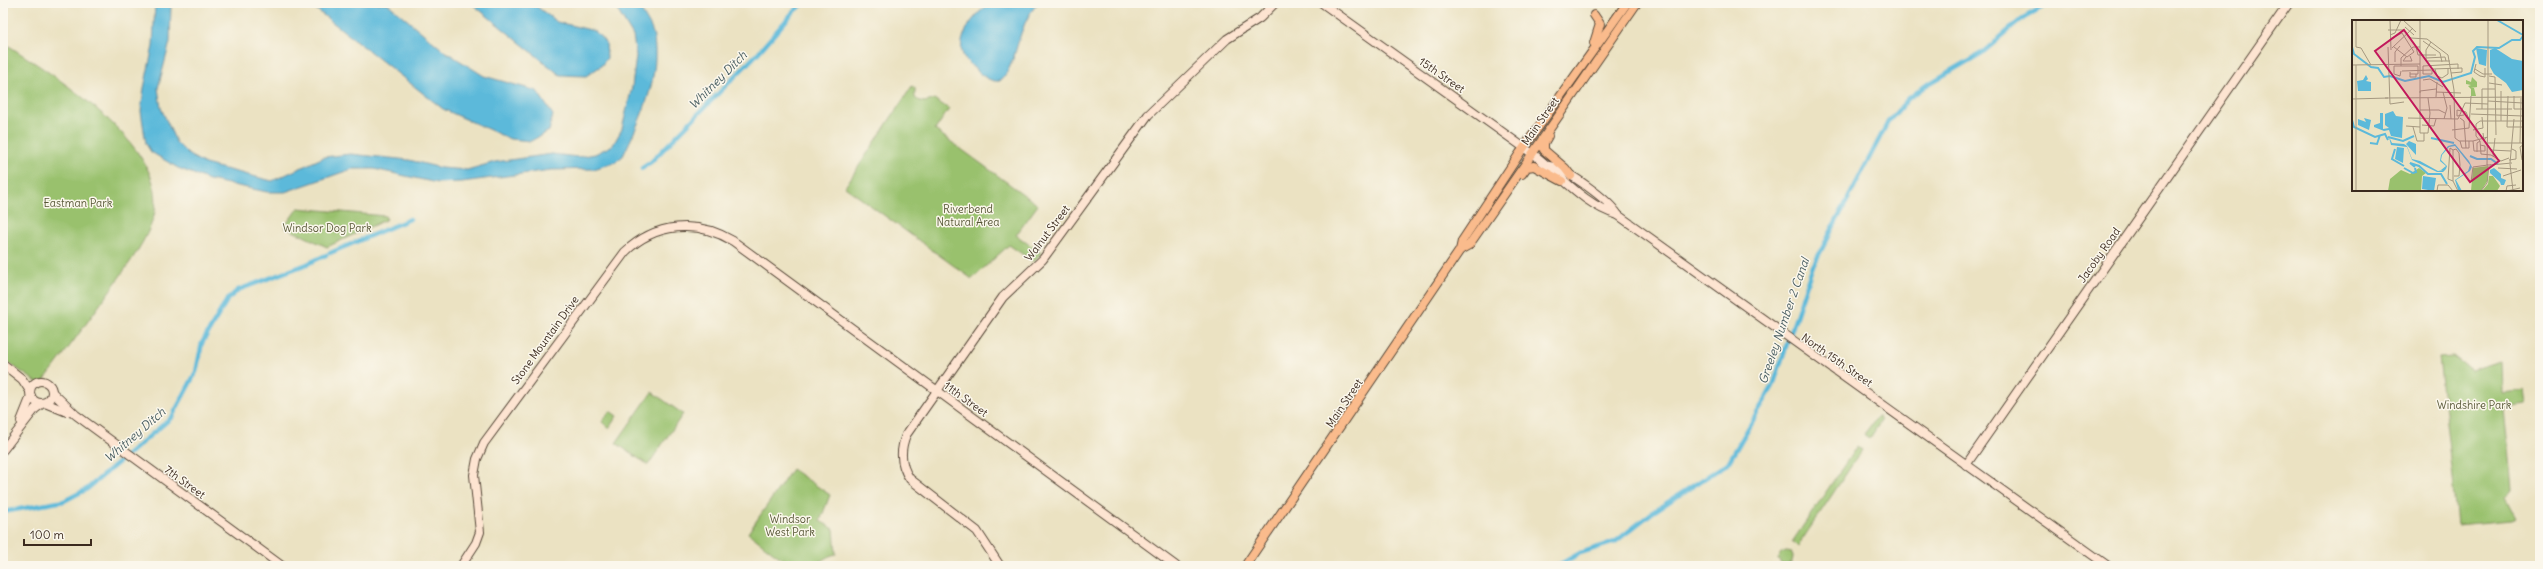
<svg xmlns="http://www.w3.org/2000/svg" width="2543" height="569" font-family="Delius,sans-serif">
<rect width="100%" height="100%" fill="#fbf7ec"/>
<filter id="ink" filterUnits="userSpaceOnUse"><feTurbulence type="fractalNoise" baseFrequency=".025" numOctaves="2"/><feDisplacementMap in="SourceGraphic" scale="8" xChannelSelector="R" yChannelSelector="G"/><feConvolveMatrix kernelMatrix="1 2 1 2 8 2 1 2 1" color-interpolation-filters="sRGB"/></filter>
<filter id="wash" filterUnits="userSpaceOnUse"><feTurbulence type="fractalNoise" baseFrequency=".012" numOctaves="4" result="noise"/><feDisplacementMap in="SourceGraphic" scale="16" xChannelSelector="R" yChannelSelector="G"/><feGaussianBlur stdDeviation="0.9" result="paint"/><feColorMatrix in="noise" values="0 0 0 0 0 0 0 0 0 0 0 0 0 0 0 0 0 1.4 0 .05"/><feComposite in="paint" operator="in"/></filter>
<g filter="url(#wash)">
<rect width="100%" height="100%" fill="#ebe2c2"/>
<!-- green -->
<g fill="#99c16d" stroke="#6a7646">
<path d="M3,42c48,32 169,104 151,174 -7,24 -24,46 -38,66 -24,34 -48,67 -73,100l-5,1 -35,-24z"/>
<path d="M912,86l3,2v10c7,5 11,5 19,1l15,10 -14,21 103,75 -22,30 25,18 -7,9 -25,-17 -37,34 -127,-92z"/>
<polygon points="298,208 385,216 387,219 327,247 284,227"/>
<polygon points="2453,356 2471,370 2501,361 2502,393 2525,390 2527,405 2504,408 2512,489 2505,497 2516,518 2511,520 2457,525 2439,357"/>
<polygon points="652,392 683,414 648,465 616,443"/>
<polygon points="610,411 617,416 609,428 602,422"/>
<polygon points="1878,416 1881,421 1870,438 1864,434"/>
<polygon points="1857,446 1862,450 1798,546 1792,542"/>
<path d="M792,469l38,26 -10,26 14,8 2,25c-11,2 -17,10 -26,12 -22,3 -45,-21 -62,-33z"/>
<polygon points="1786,551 1791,552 1793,557 1792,562 1787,565 1781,564 1778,558 1781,553"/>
</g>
<!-- water -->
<g fill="#5cb9da" stroke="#4c727c">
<path d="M155,3h16l-1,39 -12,46 3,20 15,34 13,13 16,9 67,17 52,-24 26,-3 59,6 32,8 26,2 28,-8 57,-8 26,3 17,-3 18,-9 9,-16 10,-42 4,-31 -3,-20 -20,-33h24c4,9 13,20 16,30 9,43 -12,85 -30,123l-8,6 -21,7 -43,1 -89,12 -25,1 -63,-14h-22l-67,23h-18l-58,-12 -31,-12 -27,-16 -5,-8 -5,-33 3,-23 9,-42z"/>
<polygon points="308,3 387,3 443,50 484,76 537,91 553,115 549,131 531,141 510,139 443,109"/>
<polygon points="471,3 532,3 557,22 595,31 606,43 607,58 601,66 586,76 560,75"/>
<path d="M992,3h46c-23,25 -19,60 -38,78 -9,1 -16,-4 -23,-10 -5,-5 -13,-11 -15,-19 -4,-17 15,-42 30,-49z"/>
</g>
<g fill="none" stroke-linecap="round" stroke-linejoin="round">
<!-- canal -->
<g stroke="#5cb9da" stroke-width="4.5">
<polyline points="642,168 651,162 757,54 795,10 805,3"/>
<polyline points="330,253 410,219"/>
<polyline points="3,512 64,501 87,489 172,417 196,372 202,343 227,300 238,290 307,264 326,255"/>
<polyline points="1557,566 1580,553 1615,542 1653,512 1728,463 1773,386 1812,268 1888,122 1908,99 1925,86 1982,53 2023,18 2050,3"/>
</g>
</g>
</g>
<g filter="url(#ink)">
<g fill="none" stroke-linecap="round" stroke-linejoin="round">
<!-- secondary casing -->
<g stroke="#554637" stroke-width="10">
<g id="secondary">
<path d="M1322,3l215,154c25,20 49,49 81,58l490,351"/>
<path d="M1549,166c18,3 60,34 69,49"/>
<polyline points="3,364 22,379 30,391"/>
<circle cx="41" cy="392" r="11"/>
<polyline points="53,393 76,415 282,566"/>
<polyline points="45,403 67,412"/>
<polyline points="21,421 31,396"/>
<polyline points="3,450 35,409 43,403"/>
<polyline points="1966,465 2289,3"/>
<path d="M461,566l15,-23 4,-11 -6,-57 3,-16 7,-16 141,-191c30,-29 72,-33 108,-11l443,325"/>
<path d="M1000,566l-23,-35 -67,-52c-10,-14 -10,-29 -4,-44l97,-138 40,-38 105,-144 79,-76 33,-21 15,-15"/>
</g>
</g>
<!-- primary casing -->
<g stroke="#554637" stroke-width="10">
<g id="primary">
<polyline points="1594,43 1600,24 1594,15"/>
<polyline points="1548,136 1544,143 1544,150 1565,168 1571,176"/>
<polyline points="1522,174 1527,167 1534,166 1562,181"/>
<polyline points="1460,250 1462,241 1520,153 1627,3"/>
<polyline points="1245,566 1460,250 1469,245 1637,3"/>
</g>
</g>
<!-- secondary -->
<use href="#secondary" stroke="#fde4d1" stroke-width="8"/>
<!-- primary -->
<use href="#primary" stroke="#fabb8c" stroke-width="8"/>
</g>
</g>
<g text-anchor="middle" stroke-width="3" stroke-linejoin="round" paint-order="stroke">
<!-- street labels -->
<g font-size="11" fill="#3b2a1e" stroke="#fbf7ec">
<text transform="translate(1442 75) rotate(35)" y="4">15th Street</text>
<text transform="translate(1540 121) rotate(-55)" y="4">Main Street</text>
<text transform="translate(1047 233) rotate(-53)" y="4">Walnut Street</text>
<text transform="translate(2099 255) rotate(-55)" y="4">Jacoby Road</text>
<text transform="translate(545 340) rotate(-54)" y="4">Stone Mountain Drive</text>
<text transform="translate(1837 360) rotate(35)" y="4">North 15th Street</text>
<text transform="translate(966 399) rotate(36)" y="4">11th Street</text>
<text transform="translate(1344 403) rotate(-56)" y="4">Main Street</text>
<text transform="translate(185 482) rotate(36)" y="4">7th Street</text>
</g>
<!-- park labels -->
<g font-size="11" fill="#575736" stroke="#fbf7ec">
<text x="78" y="207">Eastman Park</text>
<text x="968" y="213">Riverbend<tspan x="968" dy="13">Natural Area</tspan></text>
<text x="327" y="232">Windsor Dog Park</text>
<text x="2474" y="409">Windshire Park</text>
<text x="790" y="523">Windsor<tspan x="790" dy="13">West Park</tspan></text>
</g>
<!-- water labels -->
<g font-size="12" font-style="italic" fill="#475c60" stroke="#fbf7ec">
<text transform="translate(718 80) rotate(-45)" y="4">Whitney Ditch</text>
<text transform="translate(1784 321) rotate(-71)" y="4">Greeley Number 2 Canal</text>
<text transform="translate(135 435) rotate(-41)" y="4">Whitney Ditch</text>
</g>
</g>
<!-- overview -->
<g transform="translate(2352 20)">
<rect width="171" height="171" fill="#ebe2c2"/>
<path d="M120,57l5,5v5l-6,1h3l2,8h-5v-7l-3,-3 3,-1 -5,-1v-4l5,2zM136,146v14l-7,11h-10l2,-23zM67,148l7,5 -4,3 -1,15h-33l2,-12 11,-9 9,4zM137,156h4l7,10 -3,5h-15l6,-7z" fill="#99c16d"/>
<path d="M124,28l11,2 -1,16 -7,-2zM143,28l17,11 11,2v29l-11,2 -6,-9 -12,-9 -4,-7v-17zM14,55l2,4 -2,2 5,1v9h-13l-1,-10 6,-1zM41,91l3,5 7,1 -1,21 -11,-2 -2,-6 -5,1 -10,-4v-2l6,-2v-10h3v16l6,-1 -4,-3v-11zM12,98l7,2 -2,10 -11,-5v-6l8,3zM37,117l3,6 12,1 3,2 5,13 8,2 18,10 5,-1h-2l5,-4 -6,-5 1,-6 7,-9 7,-2 14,17 3,6 -2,4 -14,9 6,11 -4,-1 -3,-10 13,-9 2,-6 -15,-19 -6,1 -7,8 -1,5 6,6 -1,3 -3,3h-6l-25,-12 -5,-13 -16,-2zM57,121l7,3v11l-10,-11zM45,127l7,1 -1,15 -8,-4zM142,148l7,6v4l5,2 -2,5h-3l-1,-3 -10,-9v-3zM71,156l13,2 -2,13 -12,-2z" fill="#5cb9da"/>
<path fill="none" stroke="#5cb9da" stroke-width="2" d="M145,0l26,15M0,27l2,7 17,13 7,1 6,9 6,-1 15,5 24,-5 14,6 28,-9 4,-16 -2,-6 4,-4 22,1 13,-8h8l3,-4M0,100l2,7 21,10 10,-3 3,6M36,117l15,4 11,-5M79,118l23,5M18,123l7,1 3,-9M43,129l-3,10 12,7M118,136l7,3h14l7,5M63,147l-5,-4 9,3 9,8h13l6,10M52,148l9,5 3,-1 -1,-4"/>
<path fill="none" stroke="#a59880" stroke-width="1" d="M4,0v27l5,1 10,17M38,0l1,30M51,0l13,12M68,0v73M136,0v76M53,7l9,8M36,10h15l8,8 16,1 21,16 6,35 1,48 4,3h14l15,-4M38,15l5,-2 6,-13M38,19l12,-6 12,19 -7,5 -13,-10M71,21l17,12 2,9M79,22l-5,8v11h24M36,27l2,57 14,-2M64,27l2,8h18M40,28l21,-20M54,37l-3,4h9l-2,-5M74,38l19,-1 1,4M43,42v-10l5,-6M124,44l-2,8 6,4 5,1v-9M0,45l68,-1M49,46v-8l12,-11h7M80,49l30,-1v4l-11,1M83,49l2,7 5,2 6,-4v-6M123,49l8,5h9M80,50v4h-9v-8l35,-2v5M49,51l-1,5 -6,-2v-8h24v8h-8M50,51l29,-1M58,52v5h6v-3M137,56l6,1 1,58M71,60l7,-1 13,8M137,63l13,2M68,71v42h8l2,-20 -2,-15M68,71l16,-2M84,72l25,1M91,72l4,16 -3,11M136,76l-1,69h4M156,76l-1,31h16M162,76v13h9M84,77l1,-15M33,78l138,-1M0,79l36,-1M136,81l35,2M98,85l1,14M124,89h36M130,89v-20h13M68,90h19l6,3M119,94l52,2M112,95l-7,1v-6l9,2 3,7M56,98l50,1 7,-16 23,1M108,98l4,3 2,27M149,101v-30M70,105l12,1 2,-7M54,106l14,1M61,107l4,14h7v-8M100,110l17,-2 2,-32M121,110l10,-2 -1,-11M131,113l1,8 2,-4M108,121l2,7h7v-7M121,121l1,10h11v-5l-5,-1M136,123h35M168,123l1,-45M101,130l3,-1 3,4 1,12 -1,11h-5M139,130l20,1M125,132v-9l3,-2M141,136l2,-18M157,138l-8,3 -10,-6 -10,-1 -1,-13 -4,-5v-12l4,-3h43M157,140l7,-1v-8l-4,-2M170,140l-2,-13 3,-2M158,143l4,-44M158,144l3,27M138,145l22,-2M146,148l19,1M151,156l18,-6M101,161l-5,-2 2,-31 3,2v31l5,10M119,162l2,-15 15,-2M4,171v-126M85,171l1,-6h10l5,6M129,171l6,-8 2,-17M154,171l1,-5 9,-1M155,171l13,-3"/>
<path fill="#c2185b" fill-opacity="0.15" stroke="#c2185b" stroke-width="2" d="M52,10l95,131 -29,21 -95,-131z"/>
<rect width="171" height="171" fill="none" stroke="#3b2a1e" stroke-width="2"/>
</g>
<!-- margin -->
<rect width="2543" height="569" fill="none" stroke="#fbf7ec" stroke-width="16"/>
<!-- scale -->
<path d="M24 539v6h67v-6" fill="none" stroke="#3b2a1e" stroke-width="2"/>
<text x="30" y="539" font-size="12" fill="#3b2a1e" stroke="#fbf7ec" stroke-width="3" paint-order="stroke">100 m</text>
</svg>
